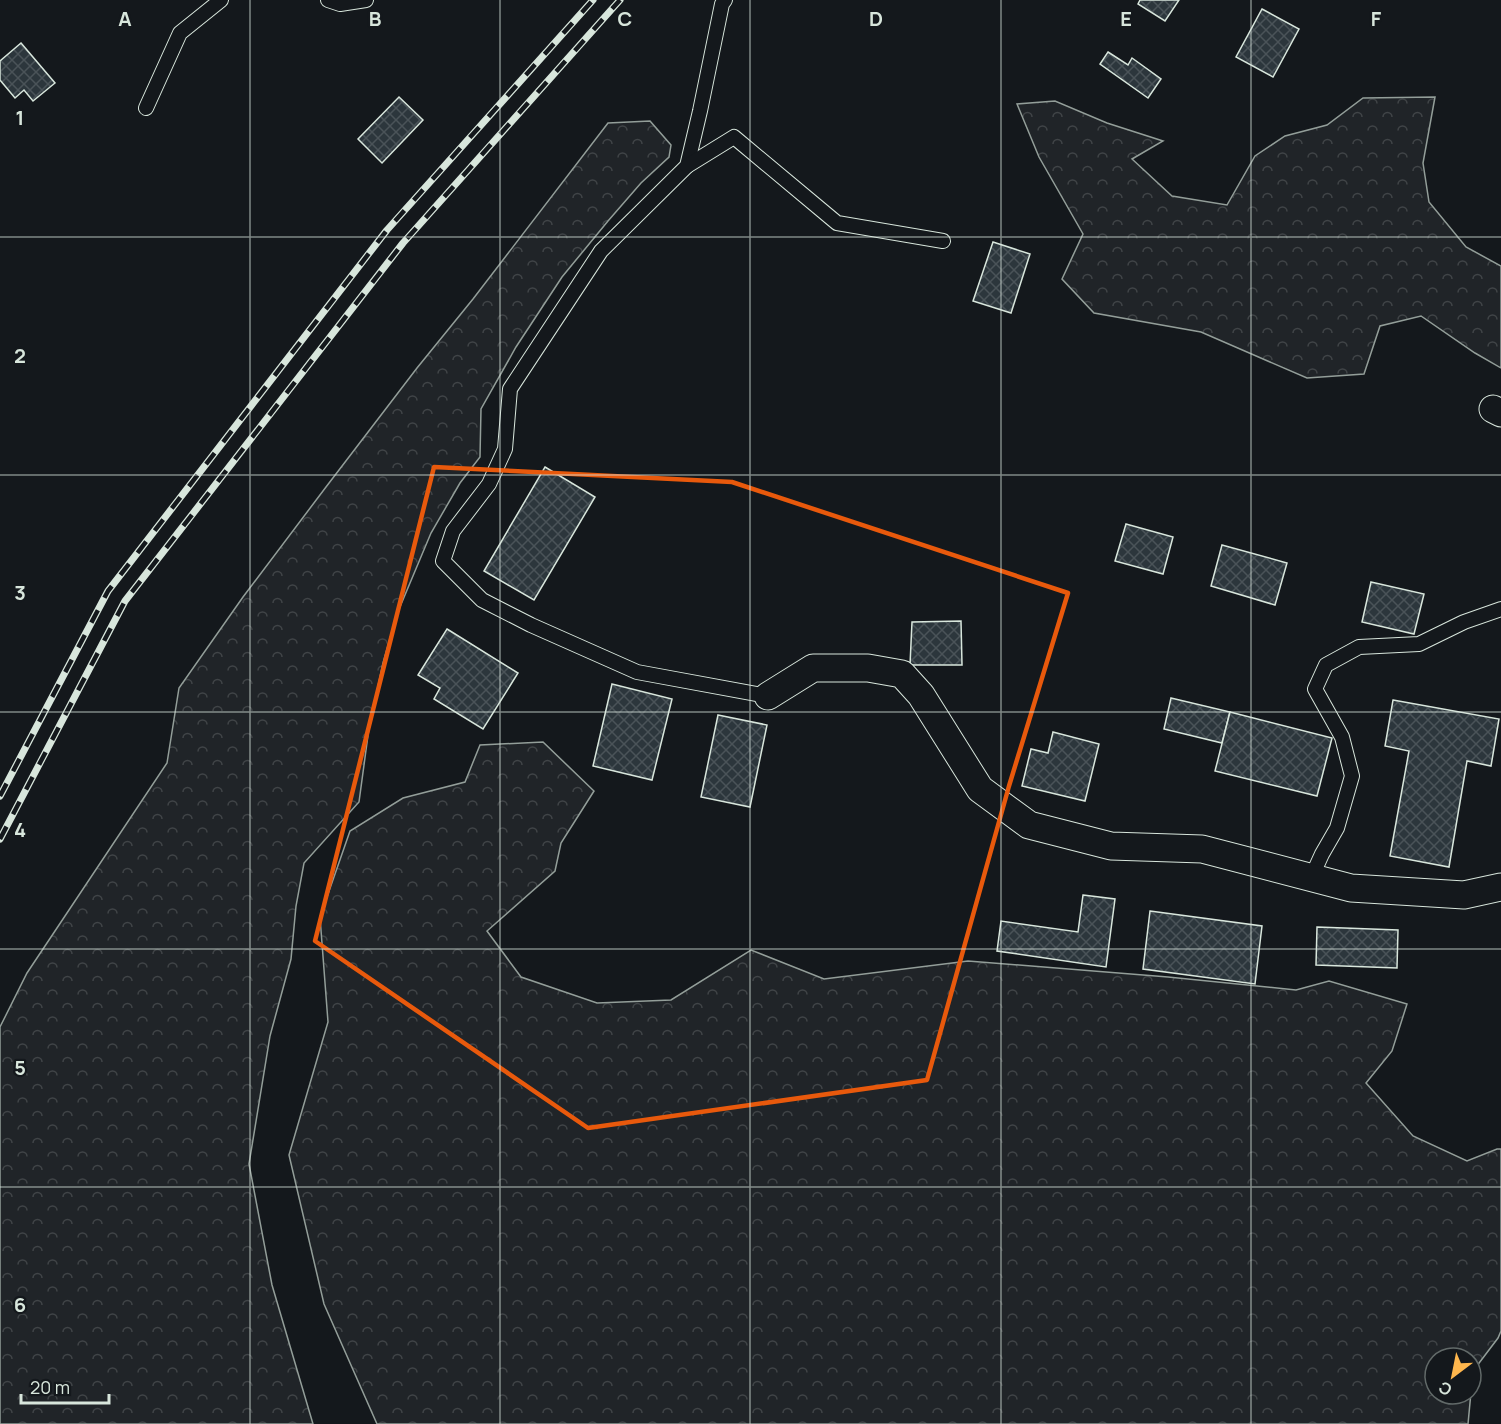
<svg xmlns="http://www.w3.org/2000/svg" width="1501" height="1424" font-family="Manrope,sans-serif">
<defs>
<pattern id="forest-crowns" width="20" height="18" patternUnits="userSpaceOnUse" patternTransform="scale(1.5)"><rect width="20" height="18" fill="#202428"/><path d="M2 6a3 3 0 1 1 6 0M12 15a3 3 0 1 1 6 0" fill="none" stroke="#404447"/></pattern>
<pattern id="building-cross-hatch" width="8" height="8" patternUnits="userSpaceOnUse" patternTransform="scale(1.5)"><rect width="8" height="8" fill="#2c363c"/><path d="M0 0l8 8M0 8l8-8" fill="none" stroke="#4a5358"/></pattern>
</defs>
<rect width="100%" height="100%" fill="#14181c"/>
<!-- forest -->
<g fill="url(#forest-crowns)" stroke="#939e99" stroke-width="1.5" fill-rule="evenodd">
<polygon points="1435,97 1423,163 1429,202 1466,247 1501,266 1501,368 1475,353 1421,316 1380,326 1364,374 1307,378 1201,332 1094,313 1062,279 1083,234 1039,157 1017,104 1055,101 1107,123 1163,141 1132,159 1172,196 1227,205 1255,156 1285,136 1327,125 1363,98"/>
<polygon points="650,121 671,145 669,157 641,183 608,221 562,277 516,347 481,409 480,457 460,483 431,533 397,614 383,663 369,728 359,802 304,863 296,906 291,959 270,1036 249,1164 272,1285 313,1424 0,1424 0,1027 27,973 167,763 179,688 243,597 326,487 417,368 473,299 608,123"/>
<path d="M543,742l51,49 -33,52 -6,28 -68,60 34,46 76,26 74,-3 80,-50 73,29 144,-18 200,16 128,13 33,-9 78,23 -15,47 -26,32 47,53 54,25 30,-12h4v182l-3,7 -25,33 -5,53h-1091l-53,-120 -35,-149 39,-133 -8,-105 30,-86 53,-33 62,-16 15,-37zM1435,1358h36v36h-36z"/>
</g>
<!-- building -->
<g fill="url(#building-cross-hatch)" stroke="#d8e6dc" stroke-width="1.5">
<polygon points="1140,0 1179,0 1165,21 1138,4"/>
<polygon points="1262,9 1299,29 1273,77 1236,57"/>
<polygon points="21,43 55,83 33,101 24,90 15,98 0,80 0,61"/>
<polygon points="1108,52 1128,65 1132,58 1161,79 1148,98 1100,64"/>
<polygon points="399,97 423,120 382,163 358,139"/>
<polygon points="993,242 1030,254 1011,313 973,301"/>
<polygon points="545,467 595,497 534,600 484,571"/>
<polygon points="1126,524 1173,537 1163,574 1115,561"/>
<polygon points="1222,545 1287,563 1275,605 1211,586"/>
<polygon points="1371,582 1424,594 1414,634 1362,622"/>
<polygon points="961,621 962,665 910,665 912,622"/>
<polygon points="447,629 518,673 483,729 434,699 440,688 418,675"/>
<polygon points="612,684 672,699 652,780 593,766"/>
<polygon points="1171,698 1230,712 1222,743 1164,729"/>
<polygon points="1393,700 1499,719 1491,766 1467,761 1449,867 1390,856 1409,751 1385,746"/>
<polygon points="1230,712 1332,738 1317,796 1215,771"/>
<polygon points="718,715 767,725 750,807 701,797"/>
<polygon points="1053,732 1099,744 1085,801 1022,786 1031,749 1048,753"/>
<polygon points="1083,895 1115,899 1106,967 997,951 1001,921 1078,932"/>
<polygon points="1150,911 1262,926 1255,984 1143,969"/>
<polygon points="1317,927 1398,930 1397,968 1316,965"/>
</g>
<g fill="none" stroke-linecap="round" stroke-linejoin="round">
<!-- lane casing -->
<g stroke="#d8e6dc" stroke-width="16">
<g id="lane">
<polyline points="328,0 340,4 366,0"/>
<polyline points="725,0 722,4 700,111 687,166 601,251 510,389 505,449 489,484 453,531 443,561 482,600 531,625 637,672 768,696"/>
<polyline points="146,108 180,33 221,0"/>
<polyline points="687,166 734,137 837,223 943,241"/>
<polyline points="1311,878 1322,854 1337,828 1352,776 1342,737 1315,689 1326,665 1359,647 1419,644 1464,622 1501,609"/>
</g>
</g>
<!-- street casing -->
<g stroke="#d8e6dc" stroke-width="29">
<g id="street">
<polyline points="1493,409 1501,413"/>
<polyline points="768,696 813,668 868,668 902,674 921,695 980,789 1029,825 1111,846 1202,849 1351,888 1464,895 1501,887"/>
</g>
</g>
<!-- lane -->
<use href="#lane" stroke="#14181c" stroke-width="14"/>
<!-- street -->
<use href="#street" stroke="#14181c" stroke-width="27"/>
<!-- rail casing -->
<g stroke="#d8e6dc" stroke-width="7">
<g id="rail">
<polyline points="0,796 108,591 387,230 593,0"/>
<polyline points="0,839 125,601 403,243 620,0"/>
</g>
</g>
<!-- rail -->
<use href="#rail" stroke="#14181c" stroke-width="4.5" stroke-dasharray="14" stroke-linecap="butt"/>
</g>
<!-- marked area -->
<path fill="none" stroke="#e8590c" stroke-width="4.5" stroke-linejoin="round" d="M434,467l298,15 336,111 -59,193 -82,294 -339,48 -273,-187z"/>
<!-- grid -->
<path fill="none" stroke="#d8e6dc" stroke-width="1.5" stroke-opacity="0.55" d="M250,0v1424M500,0v1424M750,0v1424M1001,0v1424M1251,0v1424M0,237h1501M0,475h1501M0,712h1501M0,949h1501M0,1187h1501"/>
<g font-size="20" text-anchor="middle" font-weight="bold" fill="#d8e6dc" stroke="#14181c" stroke-width="4.5" stroke-linejoin="round" paint-order="stroke">
<text x="125" y="26">A</text>
<text x="375" y="26">B</text>
<text x="625" y="26">C</text>
<text x="876" y="26">D</text>
<text x="1126" y="26">E</text>
<text x="1376" y="26">F</text>
<text x="20" y="125">1</text>
<text x="20" y="363">2</text>
<text x="20" y="600">3</text>
<text x="20" y="837">4</text>
<text x="20" y="1075">5</text>
<text x="20" y="1312">6</text>
</g>
<!-- north arrow -->
<g transform="translate(1453 1376) rotate(212)"><circle r="28" fill="#14181c" stroke="#626a69" stroke-width="1.5"/>
<path d="M0-4.5L10 22L0 15L-10 22Z" fill="#ffb74d"/>
<text y="-9" font-size="16" font-weight="bold" text-anchor="middle" fill="#d8e6dc">С</text>
</g>
<!-- scale -->
<path d="M21 1394v9h88v-9" fill="none" stroke="#d8e6dc" stroke-width="3"/>
<text x="30" y="1394" font-size="18" fill="#d8e6dc" stroke="#14181c" stroke-width="4.5" paint-order="stroke">20 m</text>
</svg>
